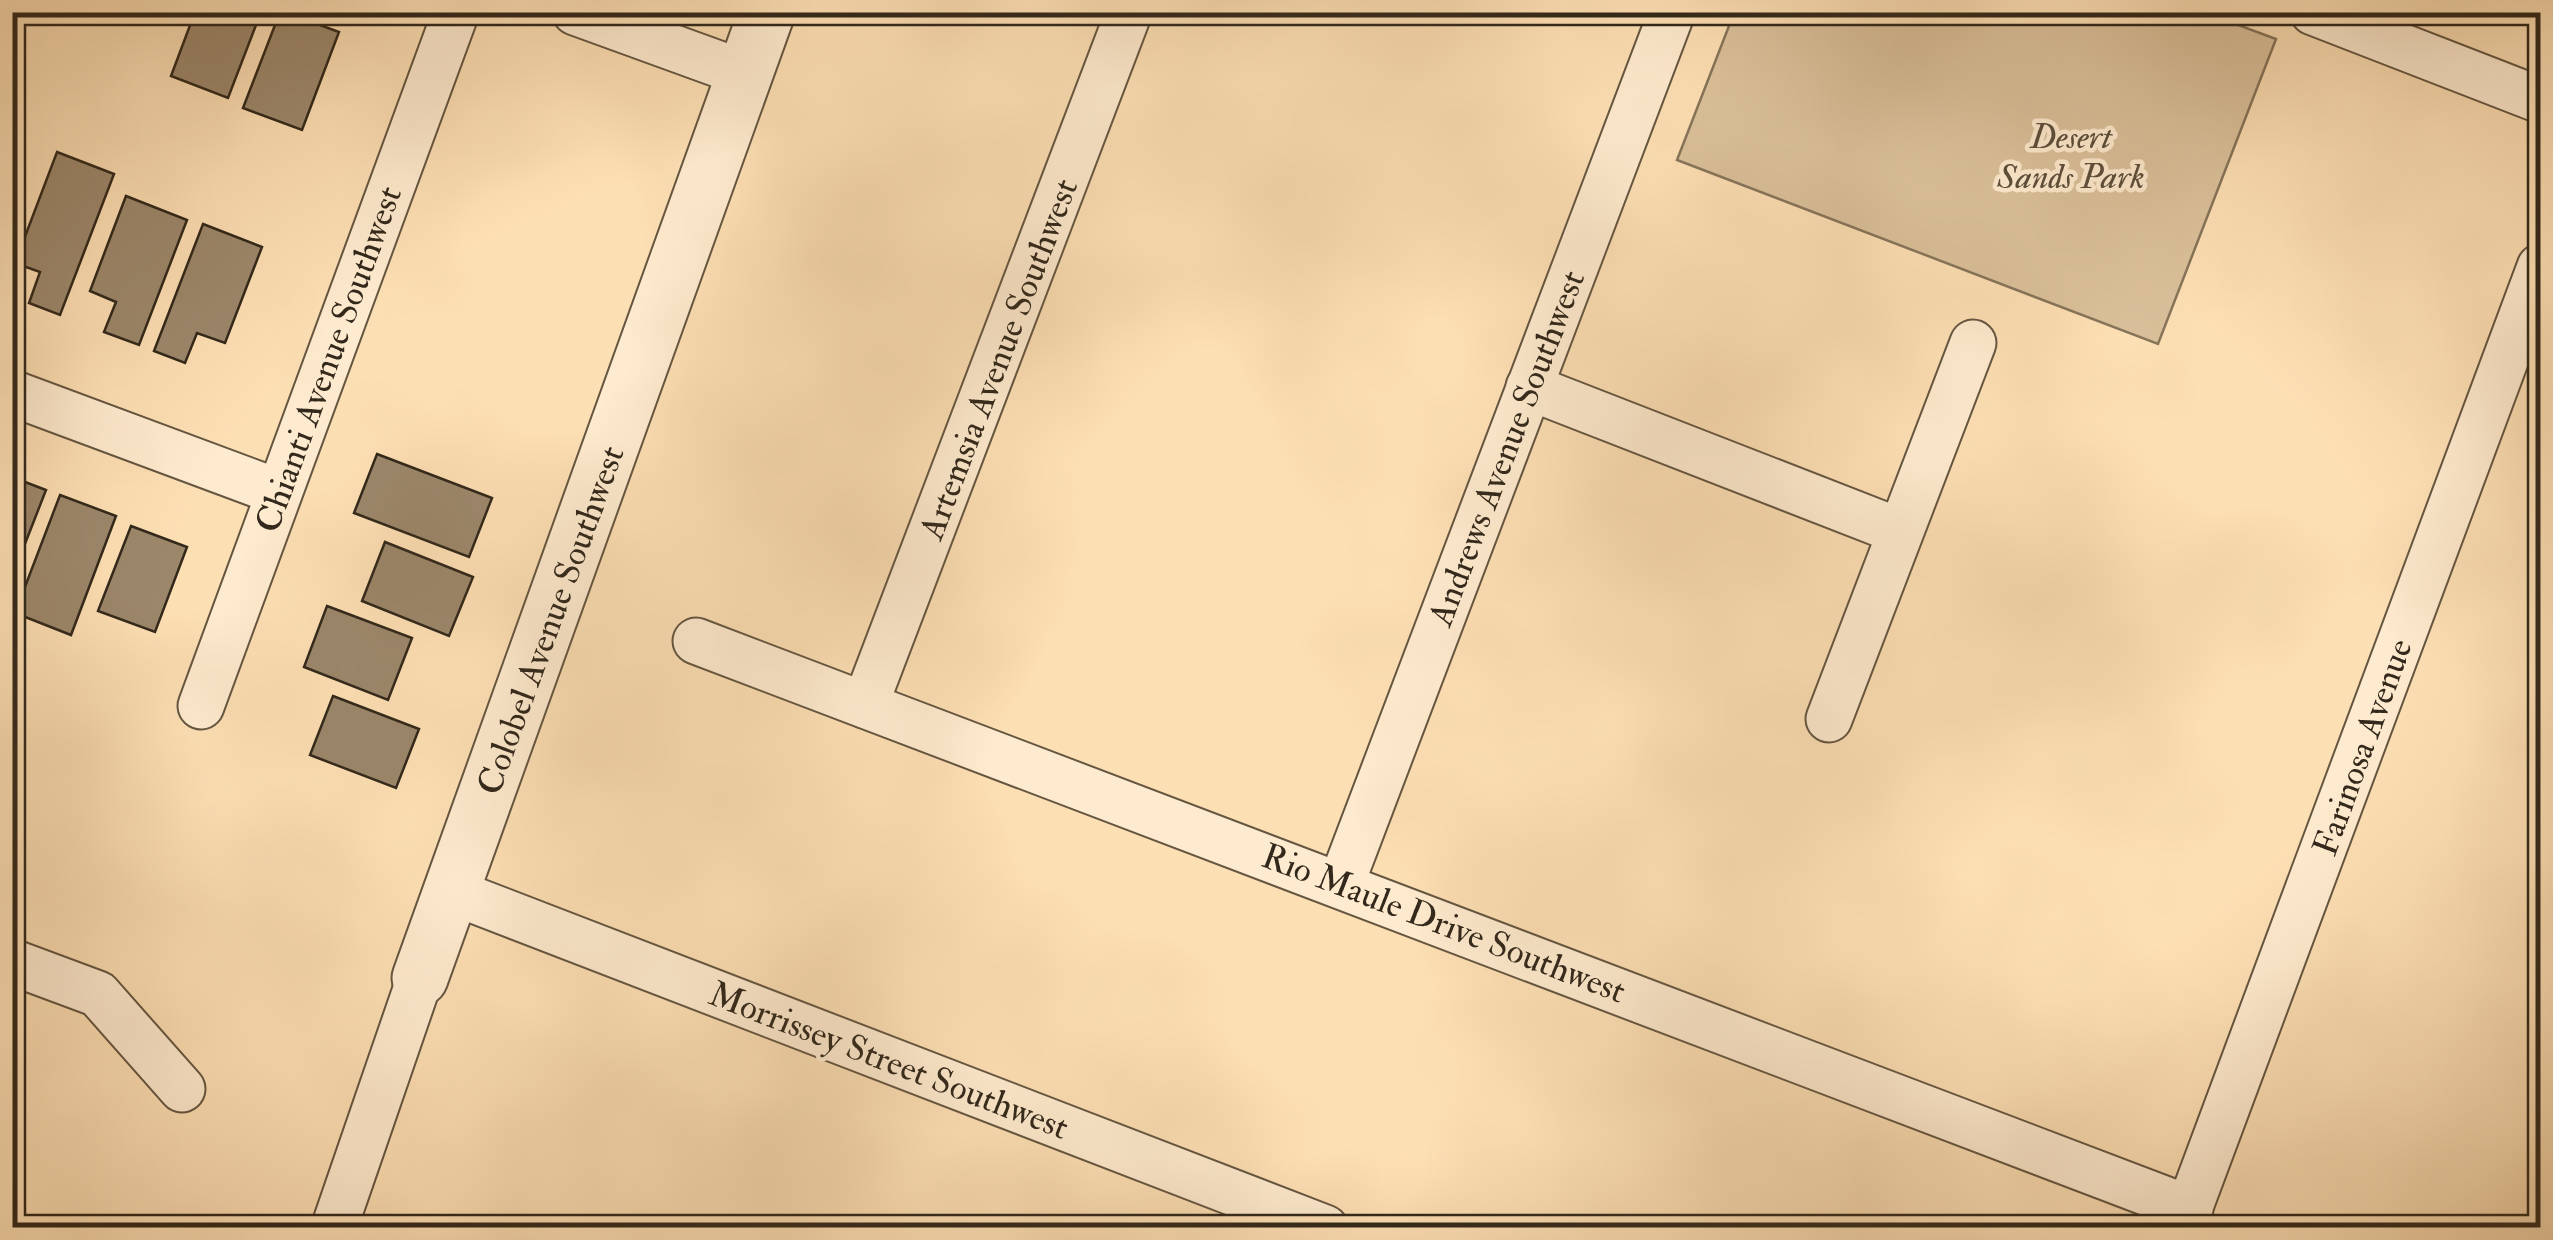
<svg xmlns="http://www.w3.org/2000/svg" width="2553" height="1240" font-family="'IM FELL Double Pica',serif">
<rect width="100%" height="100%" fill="#fddfb4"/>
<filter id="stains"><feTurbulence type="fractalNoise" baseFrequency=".002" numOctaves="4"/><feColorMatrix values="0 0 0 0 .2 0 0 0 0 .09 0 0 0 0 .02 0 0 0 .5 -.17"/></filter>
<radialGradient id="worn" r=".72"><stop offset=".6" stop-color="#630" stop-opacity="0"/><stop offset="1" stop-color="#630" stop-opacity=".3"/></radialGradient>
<!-- green -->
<polygon fill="#dac09a" stroke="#86745a" stroke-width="2.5" points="1734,13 2206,13 2276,39 2158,344 1677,160"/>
<!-- building -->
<g fill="#9c876b" stroke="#32281b" stroke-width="2.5">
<polygon points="195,12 261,12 228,98 171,76"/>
<polygon points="280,12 321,12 317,24 339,32 302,130 243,108"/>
<polygon points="57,152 114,174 60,315 29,303 40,272 15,263"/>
<polygon points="126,196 187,220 139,345 104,332 116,302 90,291"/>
<polygon points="203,224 262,247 225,343 197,333 185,363 154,351"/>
<polygon points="377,454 492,498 469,557 354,513"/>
<polygon points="12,477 46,490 12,577"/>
<polygon points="60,495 116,516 71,635 15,613"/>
<polygon points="131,526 187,547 155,632 98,611"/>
<polygon points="385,542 473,577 449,636 362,601"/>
<polygon points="327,606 412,638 388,700 304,667"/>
<polygon points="333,696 419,729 396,788 310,755"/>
</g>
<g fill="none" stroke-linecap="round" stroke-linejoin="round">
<!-- minor casing -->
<g stroke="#655641" stroke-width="49">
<g id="minor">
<polyline points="575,12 743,73"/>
<polyline points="2313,12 2540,100"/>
<polyline points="1529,387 1899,531"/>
<polyline points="12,393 278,492"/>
<polyline points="696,641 2190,1209"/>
<polyline points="865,705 1129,12"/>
<polyline points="201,706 456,12"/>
<polyline points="1829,719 1973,343"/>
<polyline points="1341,884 1672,12"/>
<polyline points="453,892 1325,1228"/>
<polyline points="12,962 98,994 182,1089"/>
<polyline points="334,1228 420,978"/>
<polyline points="2182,1228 2540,267"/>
</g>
</g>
<!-- tertiary casing -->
<g stroke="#655641" stroke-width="59">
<polyline id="tertiary" points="420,978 767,12"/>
</g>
<!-- minor -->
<use href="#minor" stroke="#feeace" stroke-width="45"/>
<!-- tertiary -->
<use href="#tertiary" stroke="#feeace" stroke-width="55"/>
</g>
<g text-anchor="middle" stroke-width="9" stroke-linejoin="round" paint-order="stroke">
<!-- park labels -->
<g font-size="35" font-style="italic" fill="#5c4e3b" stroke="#feeace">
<text x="2071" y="148">Desert<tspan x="2071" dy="40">Sands Park</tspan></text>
</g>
<!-- street labels -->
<g font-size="35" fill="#32281b" stroke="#feeace">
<text transform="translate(328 359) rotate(-70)" y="12">Chianti Avenue Southwest</text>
<text transform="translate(998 359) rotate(-69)" y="12">Artemsia Avenue Southwest</text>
<text transform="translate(1506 448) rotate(-69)" y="12">Andrews Avenue Southwest</text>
<text transform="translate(550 620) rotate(-70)" y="12">Colobel Avenue Southwest</text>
<text transform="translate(2362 747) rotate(-70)" y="12">Farinosa Avenue</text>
<text transform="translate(1444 923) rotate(21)" y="12">Rio Maule Drive Southwest</text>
<text transform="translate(889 1060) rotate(21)" y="12">Morrissey Street Southwest</text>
</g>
</g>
<!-- margin -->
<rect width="2553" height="1240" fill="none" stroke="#fddfb4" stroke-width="50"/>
<rect x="15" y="15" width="2523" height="1210" fill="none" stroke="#32281b" stroke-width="5"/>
<rect x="25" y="25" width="2503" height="1190" fill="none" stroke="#32281b" stroke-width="2.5"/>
<rect width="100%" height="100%" filter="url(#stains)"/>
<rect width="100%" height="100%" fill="url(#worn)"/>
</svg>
